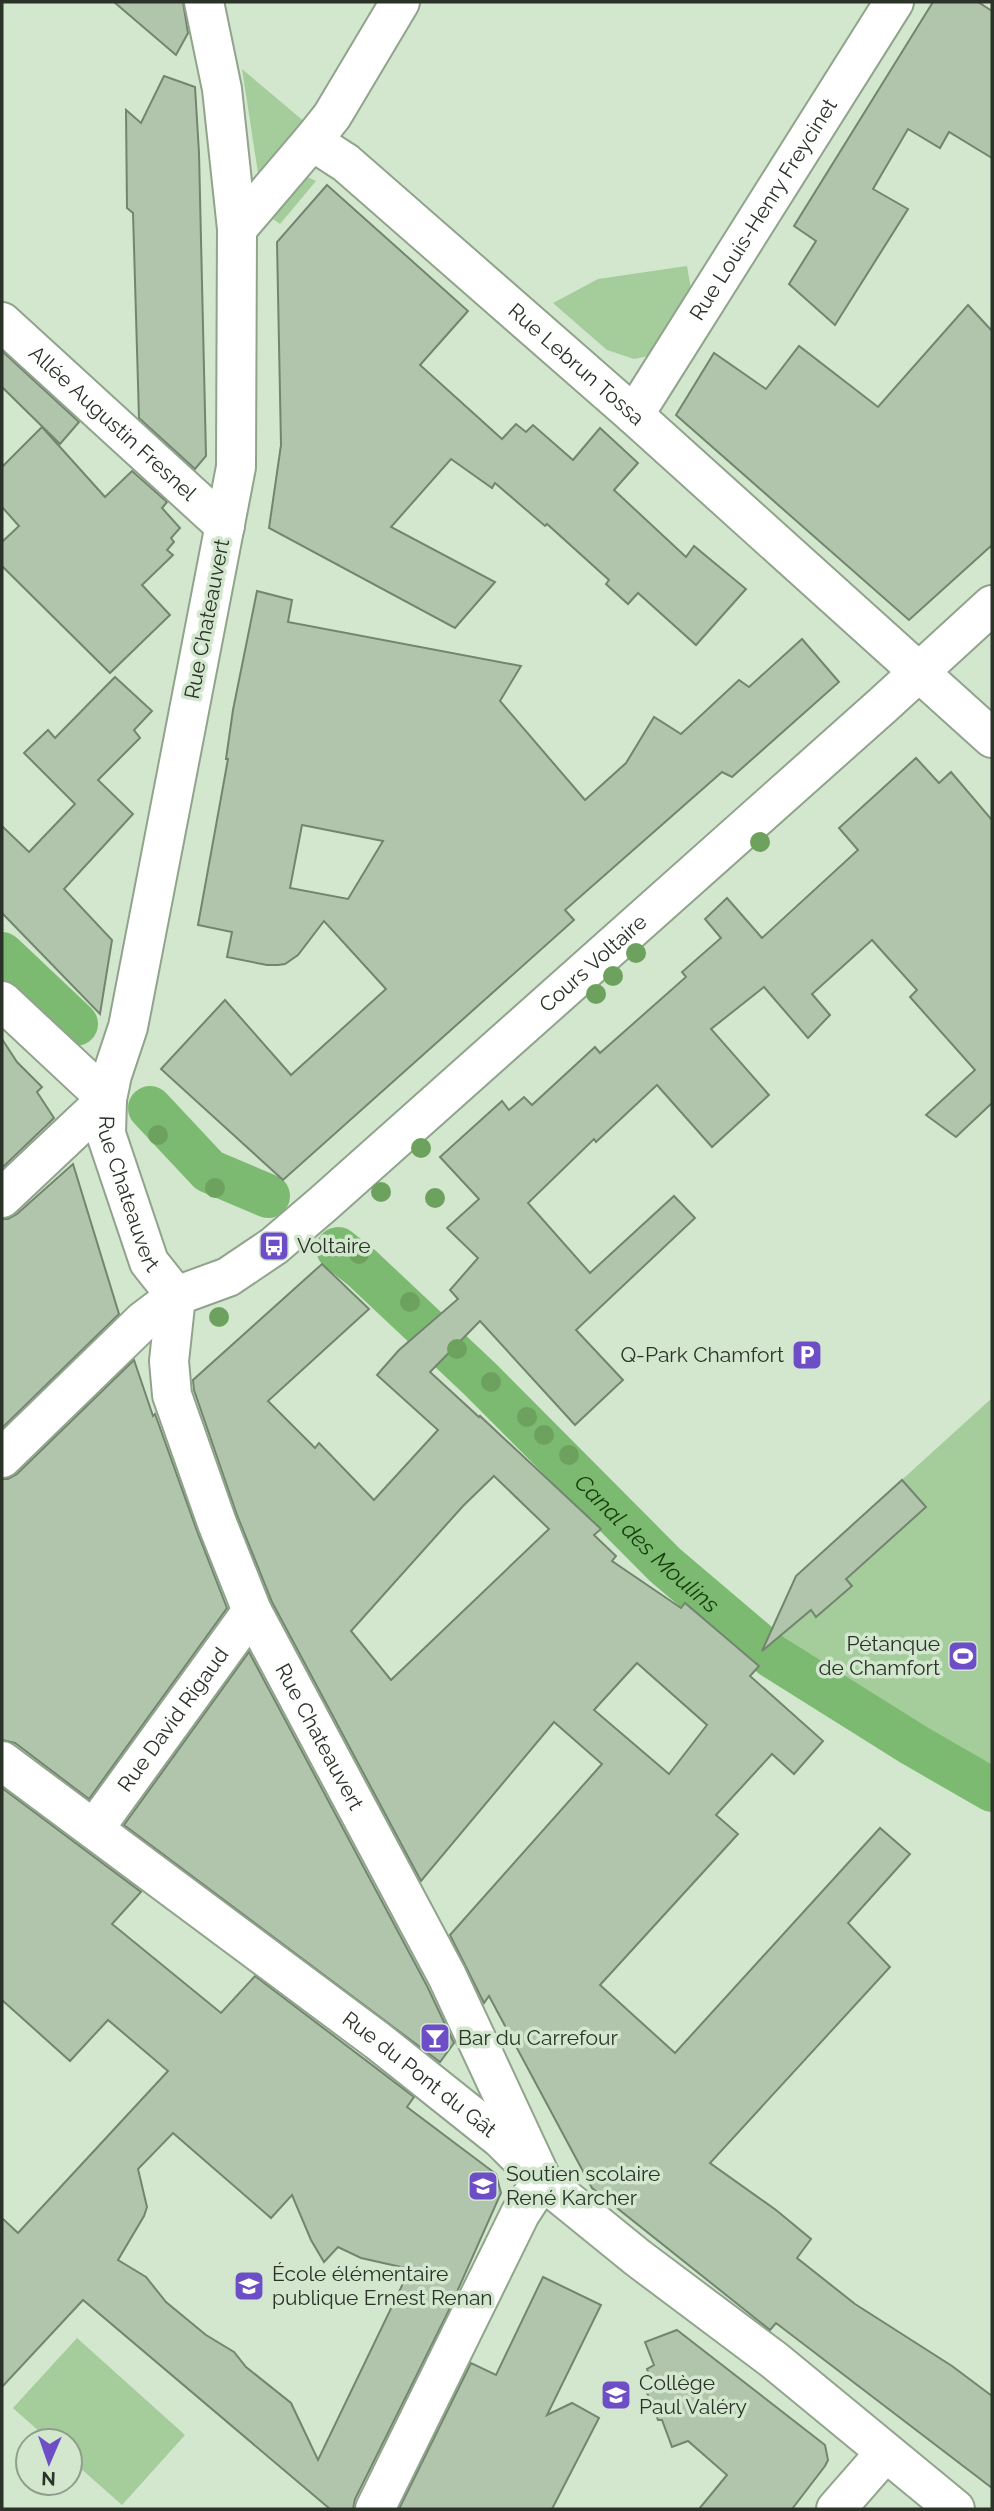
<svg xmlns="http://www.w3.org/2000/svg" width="994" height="2511" font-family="Raleway,sans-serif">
<rect width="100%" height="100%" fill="#d2e7ce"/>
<!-- green -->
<g fill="#a4cd9b">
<polygon points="242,69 306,123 260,186"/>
<polygon points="299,173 316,181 280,224 263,212"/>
<polygon points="687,266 693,301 657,354 634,359 607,350 553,303 598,279"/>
<polygon points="992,1398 992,1786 770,1635 796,1576"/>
<polygon points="77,2338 185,2435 122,2505 70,2459 70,2441 50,2441 13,2408"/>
</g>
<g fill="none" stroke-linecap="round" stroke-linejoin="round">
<!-- canal -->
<g stroke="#7dba71" stroke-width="44">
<polyline points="2,954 76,1024"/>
<polyline points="150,1108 209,1171 268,1196"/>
<path id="s1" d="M338,1249l24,19 117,110 186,187 107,91 142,89 78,45"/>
</g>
</g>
<!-- building -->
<g fill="#b1c5ac" stroke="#72856e" stroke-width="2" fill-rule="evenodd">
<polygon points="114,2 183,2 188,33 176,55"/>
<polygon points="933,2 978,2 992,11 992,158 949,132 940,148 908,129 873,189 908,209 835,325 789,284 816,241 794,226"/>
<polygon points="164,76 195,87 199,153 206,456 195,469 139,418 133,213 127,208 126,110 141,123"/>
<polygon points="327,185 468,311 420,365 502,439 516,424 526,432 533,425 573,460 600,428 638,463 614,490 686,557 694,546 746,589 696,645 638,593 628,604 606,584 609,580 547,524 545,526 495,483 492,488 451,459 391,527 495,582 455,628 269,528 281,445 277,242"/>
<polygon points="968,305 992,331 992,545 909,620 676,415 714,353 766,389 799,346 878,407"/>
<polygon points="2,351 79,422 60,444 2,387"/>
<polygon points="42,427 105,497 132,471 167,502 162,508 180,528 171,538 174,542 167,550 173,555 142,585 170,615 110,673 2,566 2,542 19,526 2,507 2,467"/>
<path d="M257,591l35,9 -4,22 233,44 -21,35 85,99 41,-37 28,-46 27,17 58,-54 10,7 53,-48 37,43 -107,95 -10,-5 -157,138 9,10 -291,260 -122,-111 64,-69 66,75 95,-86 -62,-68 -26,34 -13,9 -7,1h-11l-40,-8 5,-25 -34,-7 30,-166h-2l7,-49zM302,825l81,16 -35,58 -58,-11z"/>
<polygon points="115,677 152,711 134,730 140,738 98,780 133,814 64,889 112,940 100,1014 2,913 2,826 29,852 75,804 24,753 48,730 55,738"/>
<path d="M916,758l23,25 12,-11 41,48v283l-36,34 -30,-22 49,-45 -65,-73 7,-7 -45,-50 -60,54 18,21 -22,23 -44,-51 -53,42 58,66 -57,52 -55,-62 -61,57 -2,-3 -66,64 62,70 84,-77 21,22 -119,112 47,50 -48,45 -95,-104 -50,51 49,45 1,-1 121,113 -7,6 22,21 -4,5 69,47 4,-5 74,63 -9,10 73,65 -29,33 -22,-20 -56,61 22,19 -138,151 75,68 205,-225 30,26 -62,69 42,44 -180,196 66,47 35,29 -14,19 58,46 97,62 40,30v92l-216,-165 -6,7 -178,-142 -103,-192 -5,7 -34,-68 152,-171 -48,-42 -133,159 -149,-279 -35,-87 -43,-125 -1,-10 129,-116 47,45 -101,92 47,47 4,-5 55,57 64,-70 -61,-55 22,-25 59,-51 -8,-9 28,-32 -31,-30 32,-29 -39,-42 62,-56 7,9 15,-13 8,8 63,-58 5,6 86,-76 -4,-5 39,-34 -16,-19 22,-21 35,40 96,-88 -19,-22zM494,1476l55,53 -158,151 -40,-49 112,-125zM637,1663l70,62 -38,49 -75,-64z"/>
<polygon points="2,1039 17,1062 42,1087 37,1092 54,1118 2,1168"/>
<polygon points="73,1164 119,1314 2,1428 2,1219 8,1219 17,1214"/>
<polygon points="134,1360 153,1416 155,1414 197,1531 227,1608 89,1799 15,1743 2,1740 2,1479 8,1479 17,1474"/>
<polygon points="902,1480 926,1507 846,1579 852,1586 816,1617 811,1610 762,1651 796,1576"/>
<polygon points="249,1652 427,1986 454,2043 440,2062 124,1825"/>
<path d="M2,1788l139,104 -29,32 109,89 34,-37 159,121 -7,10 89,67 5,19 -53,119 -93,187 -2,10h-23l-247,-209 -81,87v-169l16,15 150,-162 -60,-51 -38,41 -68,-61zM173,2133l98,85 21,-23 19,45 13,22 14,-15 23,11 49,11 -92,191 -27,-57 -45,-36 -12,-15 -28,-17 -40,-33 -20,-25 -28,-17 26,-44 3,-9 -9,-38z"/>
<polygon points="543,2277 601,2305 547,2415 572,2403 599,2418 552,2509 399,2509 471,2363 496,2375"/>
<polygon points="677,2330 825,2445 828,2460 825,2466 792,2509 699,2509 727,2475 688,2441 672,2447 662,2420 658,2420 647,2393 655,2390 647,2369 654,2365 645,2342"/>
</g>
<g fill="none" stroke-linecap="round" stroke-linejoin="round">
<!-- minor casing -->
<g stroke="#90a48c" stroke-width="42">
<g id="minor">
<path id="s2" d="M204,2l18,87 15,140 -1,238 -108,560 -16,48 -5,24 -1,35 43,128 27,34 -7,65 3,34 45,128 35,88 195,365 95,204"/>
<polyline points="312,141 332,116 400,2"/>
<path id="s3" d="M237,229l75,-88 34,22 288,252 358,323"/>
<path id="s4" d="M2,322l223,204"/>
<path id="s5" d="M634,415l260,-413"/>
<polyline points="2,1001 107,1099"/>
<polyline points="2,1198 107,1099"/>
<path id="s6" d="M2,1458l141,-137 33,-25 52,-19 46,-31 49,-42 560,-499 109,-100"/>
<path id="s7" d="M2,1761l376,280 123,98 41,41 96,78 136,102 181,149"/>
<path id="s8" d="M94,1829l158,-218"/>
<polyline points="375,2509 520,2214 542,2180"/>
<polyline points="836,2509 885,2453"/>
</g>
</g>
<!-- minor -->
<use href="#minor" stroke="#fff" stroke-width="38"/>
</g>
<!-- trees -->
<g fill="#6ca25d">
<circle cx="760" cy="842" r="10"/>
<circle cx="636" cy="953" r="10"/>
<circle cx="613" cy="976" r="10"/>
<circle cx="596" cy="994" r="10"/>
<circle cx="158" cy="1135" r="10"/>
<circle cx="421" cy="1148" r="10"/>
<circle cx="215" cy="1188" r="10"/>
<circle cx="381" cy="1192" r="10"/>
<circle cx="435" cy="1198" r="10"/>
<circle cx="359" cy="1254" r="10"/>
<circle cx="410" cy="1302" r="10"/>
<circle cx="219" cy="1317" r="10"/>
<circle cx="457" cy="1349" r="10"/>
<circle cx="491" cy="1382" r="10"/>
<circle cx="527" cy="1417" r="10"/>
<circle cx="544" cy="1435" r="10"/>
<circle cx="569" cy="1455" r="10"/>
</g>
<!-- icons -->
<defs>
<g id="bus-square" transform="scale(1.575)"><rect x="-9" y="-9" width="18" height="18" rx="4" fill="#6d4ec7" stroke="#d2e7ce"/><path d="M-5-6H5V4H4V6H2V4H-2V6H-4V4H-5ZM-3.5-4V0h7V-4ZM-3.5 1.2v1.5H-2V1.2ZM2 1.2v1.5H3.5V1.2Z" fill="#fff"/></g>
<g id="parking-square" transform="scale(1.575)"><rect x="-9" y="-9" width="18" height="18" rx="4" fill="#6d4ec7" stroke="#d2e7ce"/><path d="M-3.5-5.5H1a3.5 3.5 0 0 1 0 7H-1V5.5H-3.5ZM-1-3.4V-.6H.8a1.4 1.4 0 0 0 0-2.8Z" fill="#fff"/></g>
<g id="stadium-square" transform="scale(1.575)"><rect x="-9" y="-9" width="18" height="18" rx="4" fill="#6d4ec7" stroke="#d2e7ce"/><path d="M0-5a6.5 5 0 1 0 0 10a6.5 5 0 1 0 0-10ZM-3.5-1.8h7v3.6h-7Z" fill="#fff"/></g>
<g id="bar-square" transform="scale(1.575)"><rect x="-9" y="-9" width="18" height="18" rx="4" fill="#6d4ec7" stroke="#d2e7ce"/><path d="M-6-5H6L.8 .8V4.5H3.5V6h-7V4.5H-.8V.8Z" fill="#fff"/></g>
<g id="school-square" transform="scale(1.575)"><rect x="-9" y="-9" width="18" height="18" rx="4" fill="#6d4ec7" stroke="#d2e7ce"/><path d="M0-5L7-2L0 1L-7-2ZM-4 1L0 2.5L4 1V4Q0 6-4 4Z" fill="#fff"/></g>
</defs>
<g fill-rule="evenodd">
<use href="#bus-square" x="274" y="1246"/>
<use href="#parking-square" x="807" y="1355"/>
<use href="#stadium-square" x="963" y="1656"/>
<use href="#bar-square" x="435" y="2038"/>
<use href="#school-square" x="483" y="2186"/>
<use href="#school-square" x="249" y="2286"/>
<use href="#school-square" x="616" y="2395"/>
</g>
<g text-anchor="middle" stroke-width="7" stroke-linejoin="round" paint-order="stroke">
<!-- street labels -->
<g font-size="21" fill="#2b3329" stroke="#d2e7ce">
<text dy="7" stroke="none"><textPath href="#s5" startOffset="243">Rue Louis-Henry Freycinet</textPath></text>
<text dy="7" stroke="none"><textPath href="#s3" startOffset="462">Rue Lebrun Tossa</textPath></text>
<text dy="7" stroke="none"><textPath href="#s4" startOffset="150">Allée Augustin Fresnel</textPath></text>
<text transform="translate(207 619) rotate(-79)" y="7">Rue Chateauvert</text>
<text dy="7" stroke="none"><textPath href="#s6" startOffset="775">Cours Voltaire</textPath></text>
<text dy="7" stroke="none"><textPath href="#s2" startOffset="1211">Rue Chateauvert</textPath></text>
<text dy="7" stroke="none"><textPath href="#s8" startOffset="135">Rue David Rigaud</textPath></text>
<text dy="7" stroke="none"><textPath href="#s2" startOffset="1799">Rue Chateauvert</textPath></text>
<text dy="7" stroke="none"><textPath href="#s7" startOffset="522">Rue du Pont du Gât</textPath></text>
</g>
<!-- poi labels -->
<g font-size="21" fill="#2b3329" stroke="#d2e7ce" text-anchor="start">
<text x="297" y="1253">Voltaire</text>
<text x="784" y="1362" text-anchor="end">Q-Park Chamfort</text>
<text x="940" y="1651" text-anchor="end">Pétanque<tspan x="940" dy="24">de Chamfort</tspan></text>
<text x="458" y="2045">Bar du Carrefour</text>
<text x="506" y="2181">Soutien scolaire<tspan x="506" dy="24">René Karcher</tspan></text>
<text x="272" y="2281">École élémentaire<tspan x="272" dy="24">publique Ernest Renan</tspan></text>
<text x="639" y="2390">Collège<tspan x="639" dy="24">Paul Valéry</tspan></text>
</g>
<!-- water labels -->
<g font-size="23" font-style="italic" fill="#173f0e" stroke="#d2e7ce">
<text dy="8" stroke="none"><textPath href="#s1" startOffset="427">Canal des Moulins</textPath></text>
</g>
</g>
<!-- border -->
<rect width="994" height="2511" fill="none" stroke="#2b3329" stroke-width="7"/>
<!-- north arrow -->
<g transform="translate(49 2462) rotate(182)"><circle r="33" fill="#d2e7ce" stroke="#8f9f8c" stroke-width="2"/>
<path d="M0-5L12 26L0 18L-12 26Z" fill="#6d4ec7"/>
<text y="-10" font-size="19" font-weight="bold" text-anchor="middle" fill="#2b3329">N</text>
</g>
</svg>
